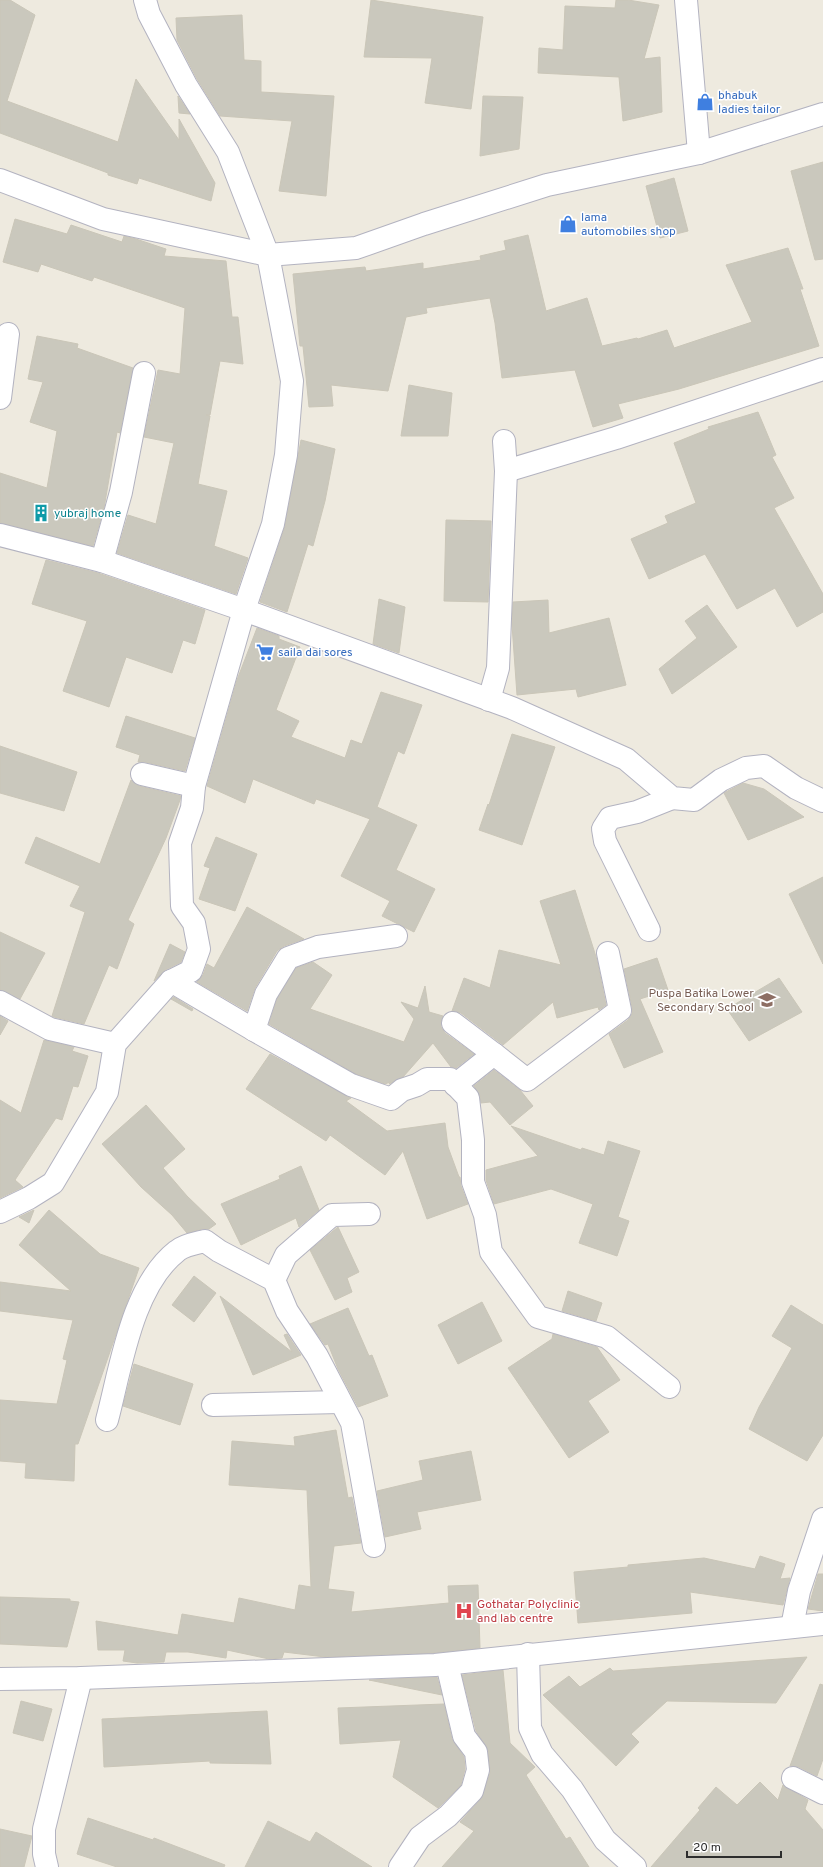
<svg xmlns="http://www.w3.org/2000/svg" width="823" height="1867" font-family="Overpass,sans-serif">
<rect width="100%" height="100%" fill="#eeeadf"/>
<!-- building -->
<g fill="#cac8bd" stroke="#cac6b8">
<polygon points="0,0 10,0 35,15 7,101 118,142 136,79 179,140 179,119 215,183 211,201 139,178 137,184 108,175 108,173 0,133"/>
<polygon points="371,0 483,17 471,109 425,103 432,58 364,57"/>
<polygon points="616,0 628,0 659,5 644,59 660,57 662,112 623,121 619,77 538,73 539,48 563,50 565,6 615,8"/>
<polygon points="242,15 244,60 261,61 261,92 334,96 326,196 279,191 292,121 220,116 197,79 177,40 176,18"/>
<polygon points="178,96 190,114 179,113"/>
<polygon points="483,96 523,97 519,149 480,156"/>
<polygon points="823,162 823,259 815,260 791,171"/>
<polygon points="674,178 688,231 660,238 646,186"/>
<polygon points="15,219 67,234 71,225 122,242 124,236 136,239 166,249 164,256 226,261 232,317 238,317 243,364 220,361 210,415 206,415 210,416 198,484 227,491 214,546 248,558 236,594 117,553 128,515 156,524 174,443 144,437 158,370 180,374 185,308 94,277 92,281 41,264 38,272 3,262"/>
<polygon points="528,235 546,311 587,298 602,346 637,338 638,339 667,330 674,348 752,322 726,265 788,248 803,289 800,289 819,346 679,389 618,404 623,418 593,427 575,370 502,378 495,323 490,298 426,308 427,313 406,317 388,391 331,385 333,406 309,407 303,346 300,346 293,274 365,267 366,271 423,263 423,269 481,260 480,256 506,250 504,241"/>
<polygon points="37,336 78,344 77,348 133,368 120,433 117,432 104,508 93,546 0,523 0,473 47,488 57,431 30,422 43,382 28,379"/>
<polygon points="409,385 452,393 448,436 401,436"/>
<polygon points="758,412 776,455 772,457 794,498 774,508 823,594 823,612 797,627 775,588 737,609 705,554 649,579 631,539 668,523 665,516 696,503 674,443 709,429 708,427"/>
<polygon points="301,440 335,449 325,501 313,546 308,544 287,612 260,602 285,526"/>
<polygon points="446,520 491,521 488,602 444,601"/>
<polygon points="46,560 98,573 205,610 195,644 183,640 172,673 126,657 109,707 63,691 87,621 32,604"/>
<polygon points="379,599 405,607 399,653 373,644"/>
<polygon points="548,600 549,633 609,618 626,685 578,697 576,689 517,695 512,625 513,602"/>
<polygon points="707,605 737,647 672,694 659,669 697,638 685,621"/>
<polygon points="257,628 279,636 279,639 300,647 276,710 299,721 291,737 345,758 351,740 362,744 381,692 422,705 404,754 398,751 377,807 417,825 396,870 435,889 414,932 382,916 390,901 341,876 370,819 316,799 314,804 253,779 245,803 207,786 237,680"/>
<polygon points="126,716 195,738 185,771 145,762 138,762 140,755 116,747"/>
<polygon points="512,734 555,747 522,845 479,830 488,804 489,805"/>
<polygon points="0,746 77,772 64,811 0,793"/>
<polygon points="131,780 139,786 181,796 180,800 166,838 128,920 134,924 117,969 109,965 84,1024 54,1017 52,1016 85,912 70,906 80,886 25,863 36,837 100,864"/>
<polygon points="743,783 764,789 804,817 748,840 724,793"/>
<polygon points="216,837 257,854 235,911 199,899 210,868 204,866"/>
<polygon points="823,877 823,964 789,894"/>
<polygon points="575,890 597,960 606,1005 599,1010 598,1007 557,1018 553,1002 503,1045 461,1013 452,1011 464,978 490,988 499,950 561,965 540,901"/>
<polygon points="247,907 304,939 284,946 277,951 255,988 247,1011 197,982 203,975 207,964 214,968"/>
<polygon points="0,932 45,953 20,999 0,990"/>
<polygon points="170,944 185,952 181,962 165,970 154,981"/>
<polygon points="657,958 668,990 640,999 663,1052 624,1068 609,1034 628,1020 632,1014 632,1007 624,969"/>
<polygon points="313,962 332,975 310,1009 404,1042 414,1019 401,1002 418,1008 425,986 429,1012 443,1016 441,1022 441,1027 445,1033 474,1054 456,1068 451,1067 433,1043 403,1077 389,1084 390,1082 385,1084 356,1074 269,1024 277,999 296,968"/>
<polygon points="779,978 802,1012 749,1041 727,1009"/>
<polygon points="174,997 193,1009 192,1011 171,999"/>
<polygon points="0,1016 8,1021 0,1035"/>
<polygon points="44,1040 74,1047 72,1051 88,1056 78,1087 73,1086 62,1120 56,1118 15,1180 23,1187 0,1198 0,1100 21,1113"/>
<polygon points="270,1054 351,1098 346,1101 387,1131 445,1123 448,1147 459,1177 460,1177 461,1186 468,1204 427,1219 403,1151 385,1175 330,1135 326,1141 246,1089"/>
<polygon points="494,1070 520,1090 533,1106 510,1125 490,1102 481,1103 480,1096 474,1086"/>
<polygon points="146,1105 185,1149 163,1168 187,1196 216,1224 209,1229 202,1229 187,1233 172,1215 141,1187 102,1144"/>
<polygon points="511,1126 581,1150 582,1148 604,1155 608,1141 640,1151 618,1217 629,1221 617,1256 579,1243 593,1204 551,1189 494,1204 486,1180 486,1170 538,1156"/>
<polygon points="301,1166 319,1210 299,1227 296,1218 241,1245 221,1204 280,1179 279,1176"/>
<polygon points="34,1210 29,1223 19,1217"/>
<polygon points="49,1210 100,1254 139,1268 78,1444 75,1444 74,1481 25,1478 26,1463 0,1461 0,1400 57,1404 67,1360 63,1359 73,1320 0,1311 0,1282 71,1291 19,1245"/>
<polygon points="338,1227 359,1272 347,1278 352,1292 335,1300 310,1250"/>
<polygon points="194,1276 216,1293 194,1322 172,1305"/>
<polygon points="568,1291 602,1303 596,1321 562,1311"/>
<polygon points="220,1296 292,1352 284,1335 287,1334 301,1355 253,1375"/>
<polygon points="482,1302 502,1341 458,1364 438,1325"/>
<polygon points="791,1305 823,1325 823,1435 807,1461 749,1429 759,1407 792,1348 772,1336"/>
<polygon points="348,1308 369,1356 372,1355 388,1396 358,1407 338,1369 328,1344 325,1345 310,1324"/>
<polygon points="553,1334 597,1347 620,1380 588,1401 609,1432 569,1458 508,1368 552,1339"/>
<polygon points="134,1364 193,1384 180,1425 123,1406"/>
<polygon points="336,1430 348,1498 352,1497 361,1543 334,1546 328,1589 354,1592 351,1612 449,1603 448,1586 478,1585 480,1648 434,1653 325,1657 284,1652 282,1658 269,1659 227,1650 226,1658 188,1652 166,1652 164,1662 137,1663 123,1661 125,1650 98,1650 96,1621 178,1635 182,1614 234,1623 239,1598 295,1610 299,1585 311,1587 307,1490 229,1485 232,1441 295,1446 294,1437"/>
<polygon points="471,1451 481,1500 417,1512 421,1529 385,1537 377,1491 423,1480 419,1461"/>
<polygon points="760,1556 785,1564 780,1579 790,1578 783,1605 690,1592 692,1613 578,1623 574,1572 628,1567 628,1565 704,1558 755,1569"/>
<polygon points="818,1574 823,1574 823,1611 808,1609"/>
<polygon points="0,1597 70,1599 70,1601 79,1602 67,1647 0,1644"/>
<polygon points="807,1657 776,1703 667,1701 631,1734 639,1742 616,1766 543,1695 569,1676 580,1687 610,1668 613,1671"/>
<polygon points="503,1670 510,1743 535,1767 526,1775 566,1839 570,1837 589,1867 442,1867 474,1831 460,1822 481,1799 490,1773 488,1750 476,1731 462,1675"/>
<polygon points="437,1677 442,1695 369,1680 436,1677"/>
<polygon points="820,1684 823,1685 823,1759 817,1776 799,1767 790,1766"/>
<polygon points="21,1701 52,1709 43,1741 13,1733"/>
<polygon points="444,1704 452,1739 464,1757 465,1769 461,1785 438,1808 393,1777 401,1740 340,1744 338,1708"/>
<polygon points="267,1711 271,1764 210,1763 210,1761 104,1767 102,1719"/>
<polygon points="760,1782 778,1800 783,1785 808,1800 805,1809 823,1830 823,1867 651,1867 700,1810 698,1808 716,1787 737,1805"/>
<polygon points="88,1818 153,1840 154,1838 225,1865 224,1867 117,1867 77,1854"/>
<polygon points="268,1821 310,1842 316,1832 372,1867 245,1867"/>
<polygon points="0,1829 32,1836 24,1867 0,1867"/>
</g>
<g fill="none" stroke-linecap="round" stroke-linejoin="round">
<!-- street casing -->
<g stroke="#b3b3c0" stroke-width="24">
<g id="street">
<polyline points="686,0 699,153"/>
<polyline points="0,398 8,334"/>
<polyline points="506,471 616,438 823,369"/>
<polyline points="0,535 102,561 244,610 512,708 626,759 672,798 694,800 721,780 746,768 764,766 796,788 823,801"/>
<polyline points="102,561 121,492 144,373"/>
<polyline points="489,700 498,668 506,471 504,441"/>
<polyline points="142,774 194,786"/>
<polyline points="649,930 605,841 603,829 610,818 637,812 672,798"/>
<polyline points="171,981 254,1030 351,1085 391,1099 402,1090 417,1085 427,1079 450,1079 468,1098 473,1140 473,1182 485,1215 491,1252 538,1317 607,1337 669,1387"/>
<polyline points="0,1002 50,1029 115,1044"/>
<polyline points="453,1023 494,1054"/>
<polyline points="254,1030 266,994 288,958 318,947 396,936"/>
<polyline points="455,1085 494,1054 527,1080 620,1010 608,953"/>
<polyline points="0,1212 29,1198 53,1183 107,1092 115,1044 171,981 191,971 199,949 194,923 182,906 180,843 192,808 194,786 244,610 273,524 286,455 292,381 268,255 228,152 186,85 149,14 145,0"/>
<polyline points="274,1280 286,1255 332,1215 369,1214"/>
<polyline points="213,1405 340,1402"/>
<path d="M107,1420c14,-53 25,-134 70,-169 7,-6 20,-8 28,-10l14,10 55,29 13,31 30,45 35,67 22,123"/>
<polyline points="792,1627 799,1591 823,1519"/>
<polyline points="528,1654 530,1728 542,1754 572,1789 605,1840 635,1867"/>
<polyline points="793,1778 823,1793"/>
<polyline points="47,1867 44,1854 44,1829 81,1678"/>
<polyline points="400,1867 420,1837 448,1816 472,1791 478,1770 476,1752 464,1736 447,1664"/>
</g>
</g>
<!-- secondary casing -->
<g stroke="#b3b3c0" stroke-width="24">
<g id="secondary">
<polyline points="0,180 103,219 268,255 356,248 424,224 547,185 699,153 823,114"/>
<polyline points="0,1679 81,1678 435,1665 823,1624"/>
</g>
</g>
<!-- street -->
<use href="#street" stroke="#fff" stroke-width="22"/>
<!-- secondary -->
<use href="#secondary" stroke="#fff" stroke-width="22"/>
</g>
<!-- icons -->
<defs>
<g id="shop-bare" transform="scale(1.38)"><path d="M-5-2.5h2.3a2.7 3.5 0 0 1 5.4 0H5L5.5 6h-11ZM-1.5-2.5h3a1.5 2.3 0 0 0-3 0Z" fill="#3f7fe0" stroke="#fff" stroke-width="2.5" paint-order="stroke"/></g>
<g id="building-bare" transform="scale(1.38)"><path d="M-4-6H4V6H1V3H-1V6H-4ZM-2.5-4.3h1.7v1.8h-1.7ZM.8-4.3h1.7v1.8H.8ZM-2.5-1h1.7V.8h-1.7ZM.8-1h1.7V.8H.8Z" fill="#0f9aa8" stroke="#fff" stroke-width="2.5" paint-order="stroke"/></g>
<g id="supermarket-bare" transform="scale(1.38)"><path d="M-6-5.5h2.5l.6 2H6L4.5 2H-2.5L-4.4-4H-6ZM-1.5 3.2a1.3 1.3 0 1 0 .1 0ZM3 3.2a1.3 1.3 0 1 0 .1 0Z" fill="#3f7fe0" stroke="#fff" stroke-width="2.5" paint-order="stroke"/></g>
<g id="school-bare" transform="scale(1.38)"><path d="M0-5L7-2L0 1L-7-2ZM-4 1L0 2.5L4 1V4Q0 6-4 4Z" fill="#8d6e63" stroke="#fff" stroke-width="2.5" paint-order="stroke"/></g>
<g id="hospital-bare" transform="scale(1.38)"><path d="M-5-5h3v3.5h4V-5h3V5h-3V1.5h-4V5h-3Z" fill="#e0444e" stroke="#fff" stroke-width="2.5" paint-order="stroke"/></g>
</defs>
<g fill-rule="evenodd">
<use href="#shop-bare" x="705" y="102"/>
<use href="#shop-bare" x="568" y="224"/>
<use href="#building-bare" x="41" y="513"/>
<use href="#supermarket-bare" x="265" y="652"/>
<use href="#school-bare" x="767" y="1000"/>
<use href="#hospital-bare" x="464" y="1611"/>
</g>
<g text-anchor="middle" stroke-width="3" stroke-linejoin="round" paint-order="stroke">
<!-- shop labels -->
<g font-size="12" fill="#366cbe" stroke="#fff" text-anchor="start">
<text x="718" y="99">bhabuk<tspan x="718" dy="14">ladies tailor</tspan></text>
<text x="581" y="221">lama<tspan x="581" dy="14">automobiles shop</tspan></text>
<text x="278" y="656">saila dai sores</text>
</g>
<!-- culture labels -->
<g font-size="12" fill="#0d838f" stroke="#fff" text-anchor="start">
<text x="54" y="517">yubraj home</text>
</g>
<!-- education labels -->
<g font-size="12" fill="#785e54" stroke="#fff" text-anchor="end">
<text x="754" y="997">Puspa Batika Lower<tspan x="754" dy="14">Secondary School</tspan></text>
</g>
<!-- health labels -->
<g font-size="12" fill="#be3a42" stroke="#fff" text-anchor="start">
<text x="477" y="1608">Gothatar Polyclinic<tspan x="477" dy="14">and lab centre</tspan></text>
</g>
</g>
<!-- scale -->
<path d="M687 1851v6h94v-6" fill="none" stroke="#2d2d2d" stroke-width="2"/>
<text x="693" y="1851" font-size="12" fill="#2d2d2d" stroke="#ffffff" stroke-width="3" paint-order="stroke">20 m</text>
</svg>
